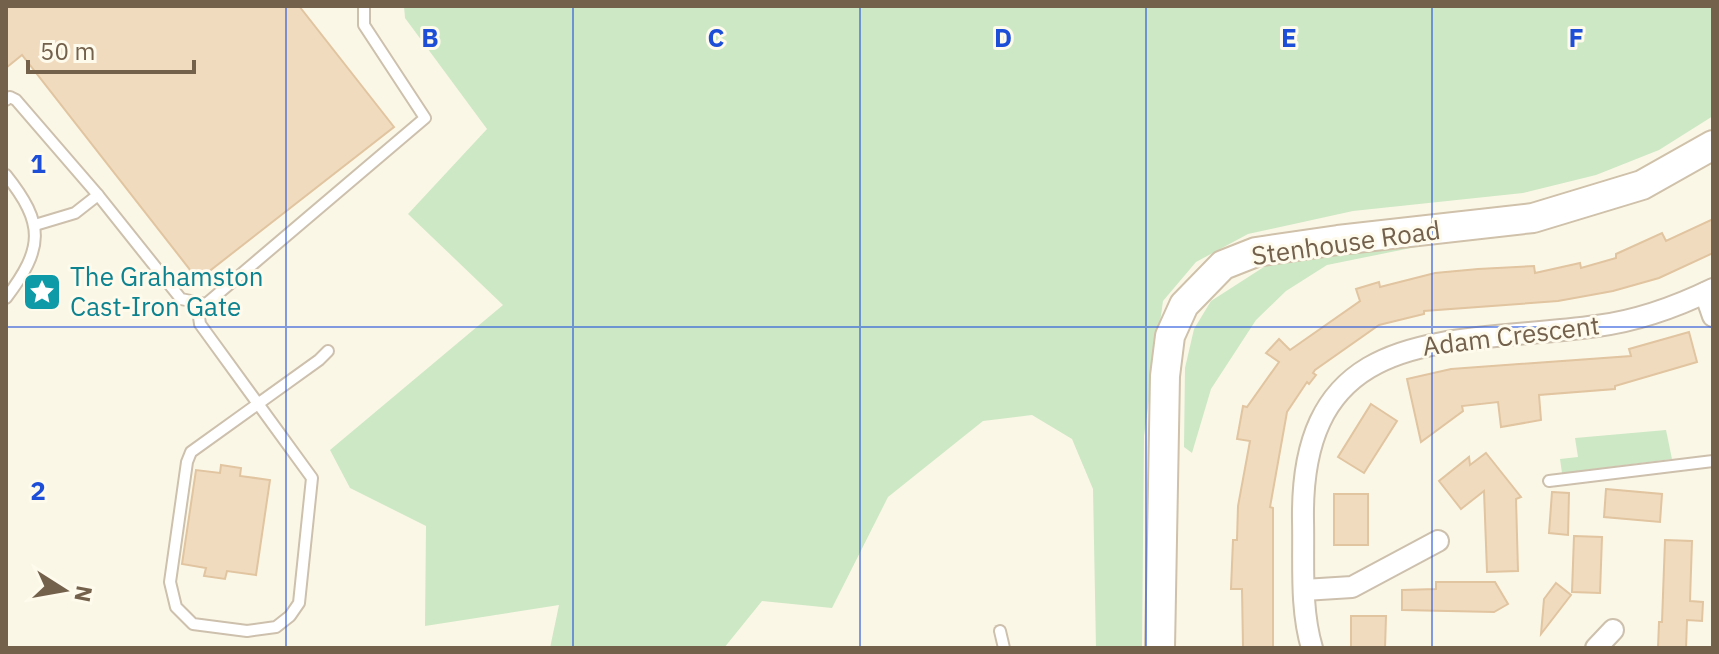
<svg xmlns="http://www.w3.org/2000/svg" width="1719" height="654" font-family="'IBM Plex Sans',sans-serif">
<rect width="100%" height="100%" fill="#fbf7e6"/>
<!-- green -->
<g fill="#cde8c5">
<polygon points="404,6 1713,6 1713,116 1659,150 1596,175 1523,193 1353,211 1248,234 1196,262 1163,301 1144,436 1142,648 1096,648 1093,489 1072,439 1032,415 983,421 888,497 832,608 762,601 724,648 550,648 559,605 425,626 426,526 350,488 330,450 503,305 408,214 487,129 405,18"/>
<polygon points="1480,234 1327,265 1286,291 1256,320 1211,389 1192,453 1184,447 1185,368 1194,329 1211,301 1273,261"/>
<polygon points="1666,430 1672,459 1562,473 1560,459 1578,457 1575,438"/>
</g>
<!-- building -->
<g fill="#f0dbbf" stroke="#e1c4a0" stroke-width="2">
<polygon points="6,6 299,6 394,127 198,280 22,55 6,68"/>
<polygon points="1713,219 1713,253 1659,278 1613,291 1558,301 1424,311 1424,314 1379,325 1315,370 1313,373 1316,375 1309,384 1307,382 1287,412 1270,507 1273,508 1273,648 1243,648 1242,589 1231,589 1233,540 1237,540 1238,506 1250,441 1237,439 1243,406 1247,407 1279,362 1266,353 1279,339 1290,350 1360,301 1356,289 1379,282 1380,287 1435,273 1478,269 1534,266 1535,273 1580,263 1581,268 1616,258 1616,254 1662,233 1666,241"/>
<polygon points="1689,332 1697,362 1615,386 1615,389 1539,395 1541,420 1501,427 1498,402 1462,406 1463,411 1421,442 1407,379 1451,369 1631,356 1629,349"/>
<polygon points="1371,404 1397,421 1364,473 1338,457"/>
<polygon points="1486,453 1521,497 1516,499 1518,571 1487,572 1484,491 1461,509 1439,481 1469,457 1470,465"/>
<polygon points="221,465 241,468 240,476 270,480 256,575 227,571 225,579 204,576 206,568 182,564 196,470 220,473"/>
<polygon points="1606,489 1662,494 1660,522 1604,517"/>
<polygon points="1552,492 1569,493 1568,535 1549,533"/>
<rect x="1334" y="494" width="34" height="51"/>
<polygon points="1574,536 1602,537 1600,593 1572,592"/>
<polygon points="1665,540 1692,541 1690,601 1703,602 1702,621 1687,620 1686,648 1658,648 1659,622 1662,622"/>
<polygon points="1436,582 1495,582 1508,604 1494,612 1402,610 1402,590 1436,589"/>
<polygon points="1556,583 1571,595 1541,634 1544,599"/>
<polygon points="1351,616 1386,616 1385,648 1351,648"/>
</g>
<g fill="none" stroke-linecap="round" stroke-linejoin="round">
<!-- lane casing -->
<g stroke="#cdc0ad" stroke-width="14">
<g id="lane">
<polyline points="6,100 10,97 16,100 98,195"/>
<path d="M6,175c39,49 38,73 0,123"/>
<polyline points="35,225 75,213 98,195 181,299 206,304 425,118 364,25 364,6"/>
<polyline points="197,303 200,324 312,478 299,603 290,616 276,627 247,631 193,624 176,607 170,582 187,462 191,452 319,360 328,351"/>
<polyline points="1549,481 1713,461"/>
<polyline points="1000,631 1004,648"/>
</g>
</g>
<!-- street casing -->
<g stroke="#cdc0ad" stroke-width="24">
<g id="street">
<polyline points="1705,293 1713,316"/>
<polyline points="1304,590 1352,587 1438,541"/>
<path d="M1312,648c-12,-40 -8,-86 -9,-128 -3,-200 149,-174 294,-194 39,-5 81,-20 116,-37"/>
<polyline points="1596,648 1613,630"/>
</g>
</g>
<!-- secondary casing -->
<g stroke="#cfc1aa" stroke-width="32">
<polyline id="secondary" points="1160,648 1165,376 1170,336 1184,305 1223,265 1256,252 1338,240 1533,218 1642,185 1713,145"/>
</g>
<!-- lane -->
<use href="#lane" stroke="#fff" stroke-width="10"/>
<!-- street -->
<use href="#street" stroke="#fff" stroke-width="20"/>
<!-- secondary -->
<use href="#secondary" stroke="#fff" stroke-width="28"/>
</g>
<!-- grid -->
<path fill="none" stroke="#1d4ed8" stroke-width="2" stroke-opacity="0.55" d="M286,6v642M573,6v642M860,6v642M1146,6v642M1432,6v642M6,327h1707"/>
<!-- icons -->
<defs>
<g id="sight-square" transform="scale(2)"><rect x="-9" y="-9" width="18" height="18" rx="4" fill="#0f9aa8" stroke="#fefaec"/><path d="M0-6L1.8-2.2L6-1.7L2.9 1.2L3.7 5.4L0 3.3L-3.7 5.4L-2.9 1.2L-6-1.7L-1.8-2.2Z" fill="#fff"/></g>
</defs>
<g fill-rule="evenodd">
<use href="#sight-square" x="42" y="292"/>
</g>
<g text-anchor="middle" stroke-width="6" stroke-linejoin="round" paint-order="stroke">
<!-- street labels -->
<g font-size="26" fill="#74614c" stroke="#fefaec">
<text transform="translate(1346 243) rotate(-8)" y="9">Stenhouse Road</text>
<text transform="translate(1511 336) rotate(-7)" y="9">Adam Crescent</text>
</g>
<!-- culture labels -->
<g font-size="26" fill="#0d838f" stroke="#fefaec" text-anchor="start">
<text x="70" y="286">The Grahamston<tspan x="70" dy="30">Cast-Iron Gate</tspan></text>
</g>
</g>
<g font-size="26" text-anchor="middle" font-weight="bold" fill="#1d4ed8" stroke="#fefaec" stroke-width="6" stroke-linejoin="round" paint-order="stroke">
<text x="430" y="47">B</text>
<text x="716" y="47">C</text>
<text x="1003" y="47">D</text>
<text x="1289" y="47">E</text>
<text x="1576" y="47">F</text>
<text x="38" y="173">1</text>
<text x="38" y="500">2</text>
</g>
<!-- border -->
<rect width="1719" height="654" fill="none" stroke="#74614c" stroke-width="16"/>
<!-- north arrow -->
<g transform="translate(64 590) rotate(101)" stroke="#fefaec" stroke-width="6" paint-order="stroke">
<path d="M0-6L14 30L0 20L-14 30Z" fill="#74614c"/>
<text y="-12" font-size="22" font-weight="bold" text-anchor="middle" fill="#74614c">N</text>
</g>
<!-- scale -->
<path d="M28 60v12h166v-12" fill="none" stroke="#74614c" stroke-width="4"/>
<text x="40" y="60" font-size="24" fill="#74614c" stroke="#fefaec" stroke-width="6" paint-order="stroke">50 m</text>
</svg>
